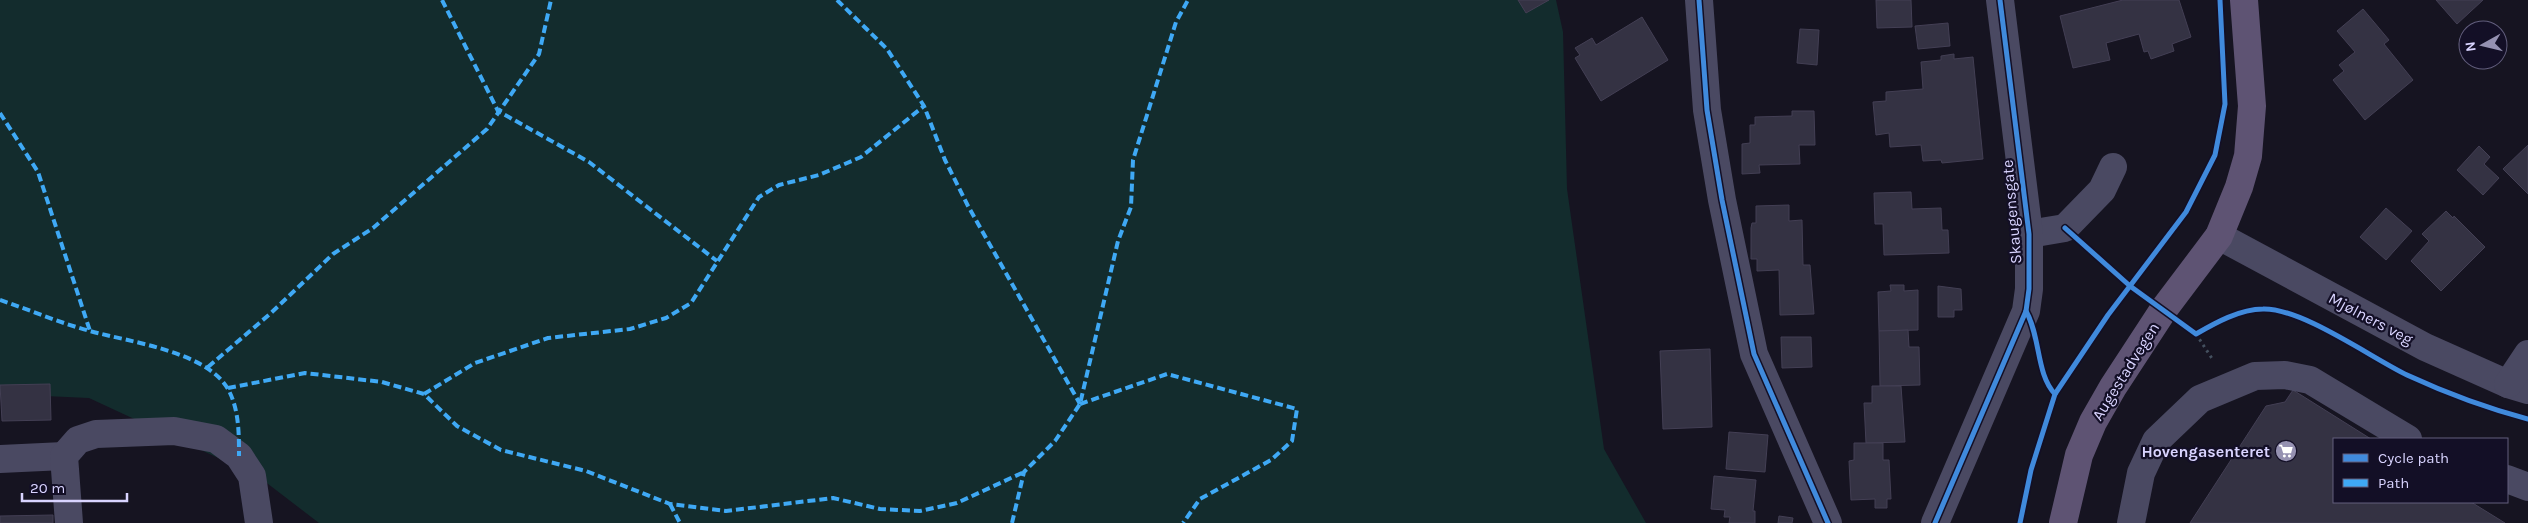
<svg xmlns="http://www.w3.org/2000/svg" width="2528" height="523" font-family="Karla,sans-serif">
<rect width="100%" height="100%" fill="#161421"/>
<!-- green -->
<polygon fill="#132c2d" points="0,0 1556,0 1563,32 1567,189 1604,449 1646,523 319,523 259,477 89,398 0,394"/>
<!-- building -->
<g fill="#343243" stroke="#433f54">
<polygon points="1518,0 1549,0 1526,13"/>
<polygon points="1876,0 1911,0 1912,27 1877,28"/>
<polygon points="2123,0 2179,0 2191,37 2172,44 2174,51 2151,59 2148,51 2144,52 2139,34 2106,43 2110,60 2073,68 2060,16"/>
<polygon points="2436,0 2483,0 2457,24"/>
<polygon points="2363,9 2389,40 2384,44 2413,80 2365,120 2333,80 2344,71 2339,65 2355,52 2337,31"/>
<polygon points="1642,17 1668,60 1601,101 1575,58 1580,55 1575,48 1592,38 1596,45"/>
<polygon points="1948,23 1950,46 1918,49 1915,26"/>
<polygon points="1800,29 1819,30 1817,65 1797,63"/>
<polygon points="1954,54 1954,59 1973,57 1983,159 1942,163 1941,160 1923,161 1921,145 1890,147 1889,133 1876,135 1873,102 1886,101 1886,92 1923,89 1921,62 1941,60 1941,56"/>
<polygon points="1792,111 1814,111 1815,145 1799,145 1800,164 1759,165 1760,173 1742,174 1742,144 1750,143 1750,125 1755,125 1755,117 1792,116"/>
<polygon points="2528,145 2528,194 2503,169"/>
<polygon points="2479,146 2490,157 2484,164 2499,178 2483,195 2457,170"/>
<polygon points="1911,192 1912,209 1941,208 1942,230 1948,230 1949,253 1884,255 1883,224 1875,224 1874,193"/>
<polygon points="1789,205 1789,221 1802,220 1803,265 1810,265 1814,314 1780,315 1779,270 1757,271 1757,259 1751,259 1751,228 1752,223 1756,223 1756,206"/>
<polygon points="2386,208 2412,231 2386,260 2360,237"/>
<polygon points="2446,211 2453,218 2454,216 2485,247 2441,291 2411,261 2429,241 2422,234"/>
<polygon points="1890,285 1904,285 1904,291 1918,290 1918,330 1879,331 1878,292 1891,291"/>
<polygon points="1938,286 1961,289 1962,310 1954,310 1954,317 1938,317"/>
<polygon points="1908,330 1909,347 1919,347 1920,385 1880,386 1879,331"/>
<polygon points="1781,337 1811,337 1812,367 1782,368"/>
<polygon points="1710,349 1712,427 1663,429 1660,351"/>
<polygon points="50,384 51,420 2,421 0,385"/>
<polygon points="1872,386 1901,386 1905,442 1866,443 1864,403 1872,403"/>
<polygon points="2293,390 2371,439 2334,439 2334,502 2471,502 2505,523 2190,523 2266,406 2285,402"/>
<polygon points="1729,432 1768,435 1765,472 1726,469"/>
<polygon points="1854,443 1883,443 1883,460 1889,460 1891,499 1887,499 1887,508 1875,508 1875,499 1851,500 1849,461 1854,460"/>
<polygon points="1714,476 1756,480 1753,511 1755,511 1755,523 1729,523 1730,517 1724,517 1725,510 1711,509"/>
<polygon points="53,515 53,523 0,523 0,516"/>
<polygon points="1779,516 1793,518 1792,523 1778,523"/>
</g>
<g fill="none" stroke-linecap="round" stroke-linejoin="round">
<!-- path -->
<polyline stroke="#44505f" stroke-width="3" stroke-dasharray="2.5 4" stroke-linecap="butt" points="2196,334 2213,360"/>
<!-- minor -->
<g stroke="#4a4962" stroke-width="28">
<polyline points="1699,0 1707,110 1722,200 1754,354 1828,523"/>
<polyline points="2029,234 2065,228 2102,190 2113,167"/>
<polyline points="2219,236 2425,347 2508,384 2528,390"/>
<polyline points="2508,384 2528,354"/>
<polyline points="0,459 64,456"/>
<polyline points="2507,479 2528,487"/>
<polyline points="69,523 64,456 78,440 96,434 174,431 216,439 239,456 252,476 259,523"/>
<polyline points="1935,523 2026,311 2029,289 2029,234 2000,0"/>
<polyline points="2131,523 2141,473 2156,441 2200,399 2255,376 2285,375 2310,380 2408,439"/>
</g>
<!-- major -->
<polyline stroke="#5e5373" stroke-width="28" points="2063,523 2079,455 2093,422 2113,387 2164,309 2219,236 2239,187 2248,156 2252,106 2244,0"/>
<!-- quiet -->
<g stroke="#3fa9f5" stroke-width="4" stroke-dasharray="8 4" stroke-linecap="butt">
<polyline points="442,0 498,111 589,162 717,261"/>
<polyline points="837,0 887,49 924,106 945,160 968,206 1080,404"/>
<polyline points="0,113 38,172 90,331"/>
<path d="M0,300c30,10 60,23 90,31 39,11 116,20 138,58 11,20 11,44 11,67"/>
<polyline points="208,367 271,313 333,254 373,228 487,129 539,54 551,0"/>
<polyline points="228,388 305,373 382,382 424,394 457,426 501,450 586,471 670,504 726,511 833,498 880,509 920,511 957,503 1024,472"/>
<polyline points="424,394 475,363 548,338 630,329 666,318 691,303 759,197 779,185 819,175 861,157 924,106"/>
<polyline points="1080,404 1167,374 1297,409 1292,441 1271,460 1200,499 1183,523"/>
<polyline points="670,504 680,523"/>
<polyline points="1012,523 1024,472 1055,441 1080,404 1118,241 1131,207 1133,160 1176,22 1188,0"/>
</g>
<!-- cycleway casing -->
<g stroke="#130f26" stroke-width="8">
<g id="cycleway">
<polyline points="1699,0 1707,110 1722,200 1754,354 1828,523"/>
<path d="M2065,228l65,58 66,48c19,-11 44,-25 67,-25 39,-1 107,48 144,66 39,18 79,33 121,44"/>
<path d="M2026,311c15,27 10,63 29,83"/>
<polyline points="1935,523 2026,311 2029,289 2029,234 2000,0"/>
<polyline points="2020,523 2031,470 2055,394 2108,315 2186,212 2215,155 2225,104 2220,0"/>
</g>
</g>
<!-- cycleway -->
<use href="#cycleway" stroke="#408adc" stroke-width="5"/>
</g>
<!-- icons -->
<defs>
<g id="supermarket-disc" transform="scale(1.125)"><circle r="9.5" fill="#9591b1" stroke="#130f26"/><path d="M-6-5.5h2.5l.6 2H6L4.5 2H-2.5L-4.4-4H-6ZM-1.5 3.2a1.3 1.3 0 1 0 .1 0ZM3 3.2a1.3 1.3 0 1 0 .1 0Z" fill="#fff"/></g>
</defs>
<g fill-rule="evenodd">
<use href="#supermarket-disc" x="2286" y="451"/>
</g>
<g text-anchor="middle" stroke-width="4.5" stroke-linejoin="round" paint-order="stroke">
<!-- street labels -->
<g font-size="16" fill="#d9d4ff" stroke="#130f26">
<text transform="translate(2011 212) rotate(-95)" y="6">Skaugensgate</text>
<text transform="translate(2371 318) rotate(28)" y="6">Mjølners veg</text>
<text transform="translate(2125 371) rotate(-58)" y="6">Augestadvegen</text>
</g>
<!-- poi labels -->
<g font-size="16" font-weight="bold" fill="#d9d4ff" stroke="#130f26" text-anchor="end">
<text x="2270" y="457">Hovengasenteret</text>
</g>
</g>
<!-- legend -->
<rect x="2333" y="438" width="175" height="65" fill="#130f26" stroke="#625e7d"/>
<rect x="2343" y="454" width="25" height="8" fill="#408adc" stroke="#625e7d"/>
<text x="2378" y="463" font-size="15" fill="#d9d4ff">Cycle path</text>
<rect x="2343" y="479" width="25" height="8" fill="#3fa9f5" stroke="#625e7d"/>
<text x="2378" y="488" font-size="15" fill="#d9d4ff">Path</text>
<!-- north arrow -->
<g transform="translate(2483 45) rotate(262)"><circle r="24" fill="#130f26" stroke="#625e7d"/>
<path d="M0-4L9 19L0 12L-9 19Z" fill="#9591b1"/>
<text y="-8" font-size="14" font-weight="bold" text-anchor="middle" fill="#d9d4ff">N</text>
</g>
<!-- scale -->
<path d="M22 493v8h105v-8" fill="none" stroke="#d9d4ff" stroke-width="2.5"/>
<text x="30" y="493" font-size="15" fill="#d9d4ff" stroke="#130f26" stroke-width="4" paint-order="stroke">20 m</text>
</svg>
